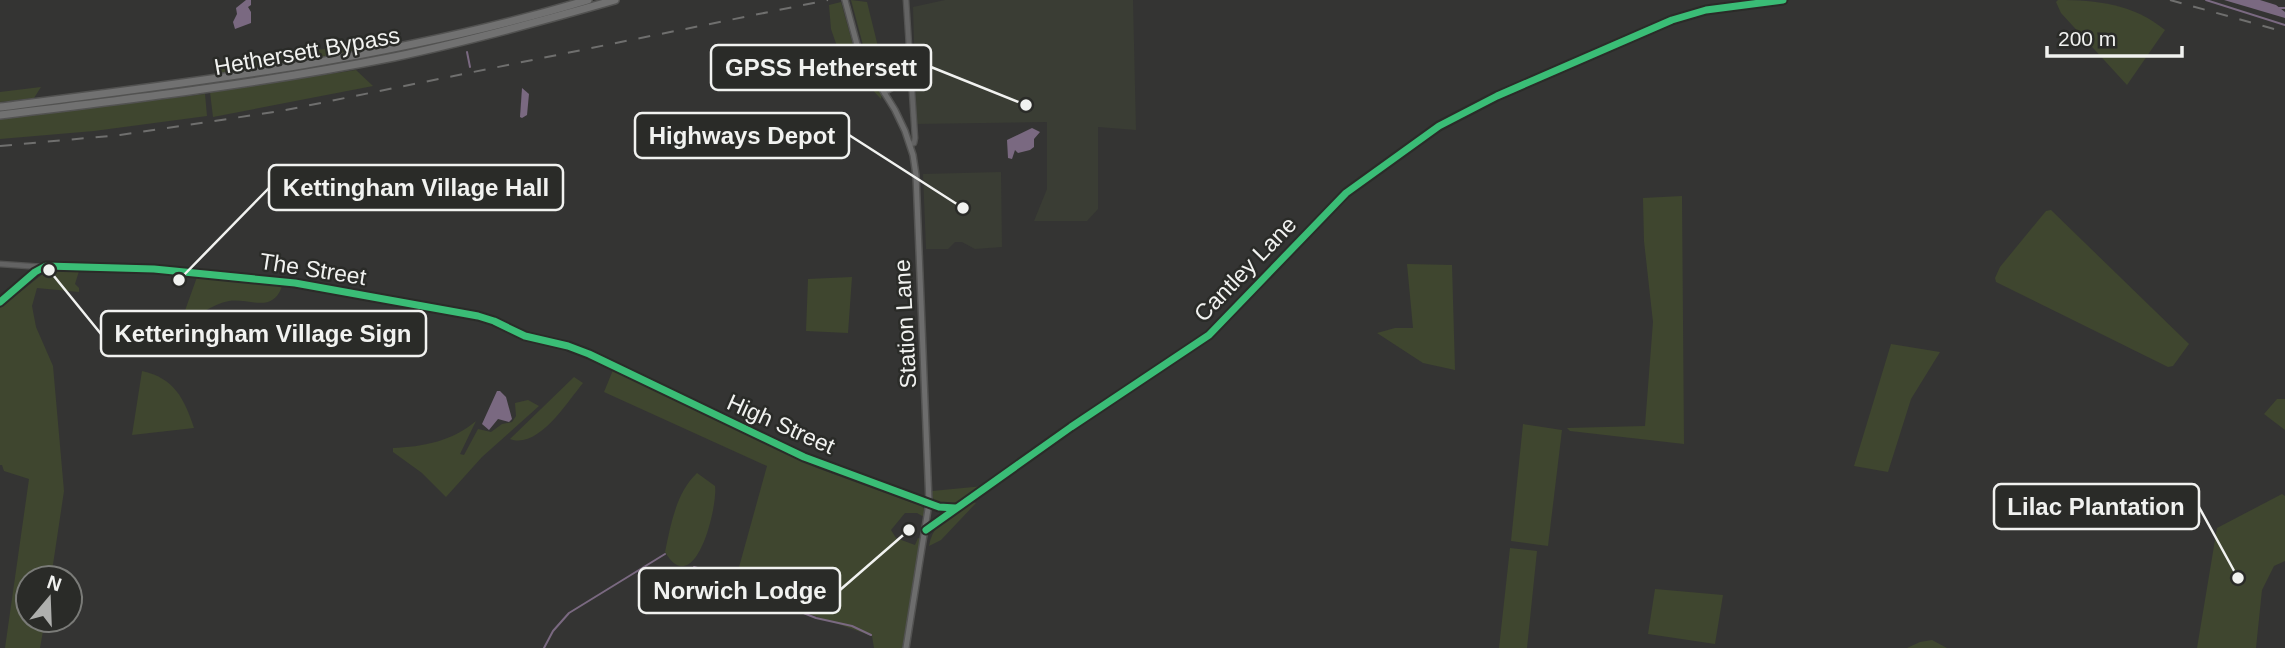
<svg xmlns="http://www.w3.org/2000/svg" width="2285" height="648" font-family="Arial,sans-serif">
<rect width="100%" height="100%" fill="#343433"/>
<!-- built -->
<g fill="#3a3d34">
<polygon points="945,0 1133,0 1136,130 1098,127 1098,209 1087,221 1034,221 1047,189 1047,122 915,124 916,87 922,85 922,81 915,78 913,7"/>
<polygon points="1001,172 1002,247 975,249 962,242 955,242 948,249 926,249 923,174"/>
</g>
<!-- green -->
<g fill="#3f462f">
<polygon points="851,0 867,2 881,59 883,75 879,76 864,49"/>
<path d="M2058,0c39,0 75,4 107,30l-38,55 -66,-72 -5,-11z"/>
<polygon points="841,2 855,52 882,94 881,99 840,55 831,29 829,5"/>
<polygon points="378,44 377,47 327,57 216,74 216,63 263,55"/>
<polygon points="356,70 373,86 213,117 210,92"/>
<polygon points="41,87 34,98 0,102 0,92"/>
<polygon points="205,94 207,116 94,131 0,139 0,119"/>
<polygon points="1682,196 1684,444 1570,431 1567,428 1645,426 1653,322 1644,241 1643,198"/>
<polygon points="2051,210 2189,344 2173,366 2168,367 1996,282 1995,278 2000,267 2046,211"/>
<polygon points="1407,264 1452,265 1455,370 1423,363 1377,333 1395,328 1413,328"/>
<polygon points="49,269 79,271 75,284 79,288 79,292 37,288 32,306 36,327 53,366 64,491 51,578 28,578 28,620 45,620 40,648 5,648 29,479 4,471 2,465 0,465 0,308"/>
<path d="M197,277l85,9c-2,7 -6,13 -14,16 -12,3 -26,-3 -39,-1 -17,3 -30,16 -47,18z"/>
<polygon points="852,277 848,333 806,331 808,279"/>
<polygon points="1891,344 1940,352 1911,399 1888,472 1854,466"/>
<polygon points="613,370 817,468 921,506 925,509 924,517 917,513 905,513 891,530 896,538 915,545 918,538 922,539 902,648 874,648 872,636 804,612 736,578 767,466 604,392"/>
<path d="M142,371c32,7 42,27 52,57l-62,7z"/>
<path d="M574,377l9,6c-15,18 -45,67 -73,56z"/>
<polygon points="2277,399 2285,399 2285,430 2264,414"/>
<path d="M528,400l11,6 -57,51 -36,40 -24,-24 -29,-21v-4c29,-1 60,-7 83,-27l-16,33 4,1 14,-26 13,3 11,-8 10,-2 4,-6 -1,-13z"/>
<polygon points="1523,424 1562,430 1548,546 1511,541"/>
<path d="M697,473l18,13c3,20 -20,116 -50,66 6,-28 11,-59 32,-79z"/>
<path d="M984,486c-15,11 -29,24 -48,18l-3,-6 -1,-7z"/>
<polygon points="2282,494 2285,496 2285,561 2274,566 2262,590 2256,648 2197,648 2217,528"/>
<path d="M972,502l4,1 -35,37 -12,6c3,-21 23,-37 43,-44z"/>
<polygon points="1510,548 1537,551 1527,648 1499,648"/>
<polygon points="1655,589 1723,595 1715,644 1648,634"/>
<polygon points="1932,640 1947,648 1907,648 1920,642"/>
</g>
<!-- water -->
<g fill="#7a6981">
<polygon points="246,0 251,0 251,5 248,7 251,12 251,23 235,29 233,22 237,14 236,8"/>
<polygon points="2224,0 2260,0 2276,5 2285,12 2285,18"/>
<polygon points="522,88 529,94 527,115 522,118 520,117"/>
<polygon points="1032,128 1040,132 1034,139 1034,147 1030,150 1018,153 1015,150 1012,159 1008,158 1007,140"/>
<polygon points="497,391 500,391 506,397 512,419 509,422 498,419 489,430 482,424"/>
</g>
<g fill="none" stroke-linecap="round" stroke-linejoin="round">
<!-- stream -->
<g stroke="#7a6981" stroke-width="2">
<polyline points="2206,0 2285,25"/>
<polyline points="2279,8 2285,8"/>
<polyline points="467,52 470,67"/>
<polyline points="694,567 733,578 786,606 816,618 852,626 871,635"/>
<polyline points="544,648 553,631 569,613 665,554"/>
</g>
<!-- street casing -->
<g stroke="#525251" stroke-width="7">
<g id="street">
<polyline points="906,0 915,138 914,143 910,144"/>
<polyline points="884,93 895,86 911,84"/>
<polyline points="0,264 43,267"/>
</g>
</g>
<!-- secondary casing -->
<g stroke="#525251" stroke-width="8">
<g id="secondary">
<polyline points="845,0 859,52 895,110 905,131 913,155 916,175 929,503 906,648"/>
<polyline points="0,302 35,272 46,266 154,269 295,283 478,316 494,321 525,336 568,346 589,354 804,457 939,507 953,508"/>
<polyline points="926,530 1071,427 1209,335 1346,193 1439,126 1497,96 1672,20 1706,10 1783,0"/>
</g>
</g>
<!-- highway casing -->
<g stroke="#525251" stroke-width="10">
<g id="highway">
<path d="M0,107c198,-25 396,-49 588,-107"/>
<path d="M0,115c132,-16 264,-32 394,-58 75,-16 148,-36 221,-57"/>
</g>
</g>
<!-- street -->
<use href="#street" stroke="#636363" stroke-width="4.5"/>
<!-- secondary -->
<use href="#secondary" stroke="#6d6d6d" stroke-width="5"/>
<!-- highway -->
<use href="#highway" stroke="#717171" stroke-width="7"/>
<!-- rail -->
<g stroke="#6f6f6e" stroke-width="2" stroke-dasharray="12 12" stroke-linecap="butt">
<polyline points="2170,0 2285,32"/>
<polyline points="0,146 120,135 281,111 828,0"/>
</g>
<!-- cycleway casing -->
<g stroke="#2a2b28" stroke-width="11">
<g id="cycleway">
<polyline points="0,302 35,272 46,266 154,269 295,283 478,316 494,321 525,336 568,346 589,354 804,457 939,507 955,508"/>
<polyline points="926,530 1071,427 1209,335 1346,193 1439,126 1497,96 1672,20 1706,10 1783,0"/>
</g>
</g>
<!-- cycleway -->
<use href="#cycleway" stroke="#3abd76" stroke-width="7"/>
</g>
<g text-anchor="middle" stroke-width="5" stroke-linejoin="round" paint-order="stroke">
<!-- street labels -->
<g font-size="23" fill="#f1f2f0" stroke="#2a2b28">
<text transform="translate(307 51) rotate(-10)" y="8">Hethersett Bypass</text>
<text transform="translate(313 269) rotate(9)" y="8">The Street</text>
<text transform="translate(1245 269) rotate(-46)" y="8">Cantley Lane</text>
<text transform="translate(905 324) rotate(-93)" y="8">Station Lane</text>
<text transform="translate(781 424) rotate(24)" y="8">High Street</text>
</g>
</g>
<!-- callouts -->
<path fill="none" stroke="#f1f2f0" stroke-width="2.5" d="M1026 105L931 67M963 208L849 135M179 280L269 188M49 270L101 334M2238 578L2199 507M909 530L840 590"/>
<g fill="#f1f2f0" stroke="#2a2b28" stroke-width="2.5">
<circle cx="1026" cy="105" r="7"/>
<circle cx="963" cy="208" r="7"/>
<circle cx="179" cy="280" r="7"/>
<circle cx="49" cy="270" r="7"/>
<circle cx="2238" cy="578" r="7"/>
<circle cx="909" cy="530" r="7"/>
</g>
<g fill="#2a2b28" stroke="#f1f2f0" stroke-width="2.5">
<rect x="711" y="45" width="220" height="45" rx="7"/>
<rect x="635" y="113" width="214" height="45" rx="7"/>
<rect x="269" y="165" width="294" height="45" rx="7"/>
<rect x="101" y="311" width="325" height="45" rx="7"/>
<rect x="1994" y="484" width="205" height="45" rx="7"/>
<rect x="639" y="568" width="201" height="45" rx="7"/>
</g>
<g font-size="24" text-anchor="middle" font-weight="bold" fill="#f1f2f0">
<text x="821" y="76">GPSS Hethersett</text>
<text x="742" y="144">Highways Depot</text>
<text x="416" y="196">Kettingham Village Hall</text>
<text x="263" y="342">Ketteringham Village Sign</text>
<text x="2096" y="515">Lilac Plantation</text>
<text x="740" y="599">Norwich Lodge</text>
</g>
<!-- north arrow -->
<g transform="translate(49 599) rotate(19)"><circle r="33" fill="#2a2b28" stroke="#7a7b78" stroke-width="2"/>
<path d="M0-5L12 26L0 18L-12 26Z" fill="#afb0ae"/>
<text y="-10" font-size="19" font-weight="bold" text-anchor="middle" fill="#f1f2f0">N</text>
</g>
<!-- scale -->
<path d="M2047 46v10h135v-10" fill="none" stroke="#f1f2f0" stroke-width="3.5"/>
<text x="2058" y="46" font-size="21" fill="#f1f2f0" stroke="#2a2b28" stroke-width="5" paint-order="stroke">200 m</text>
</svg>
